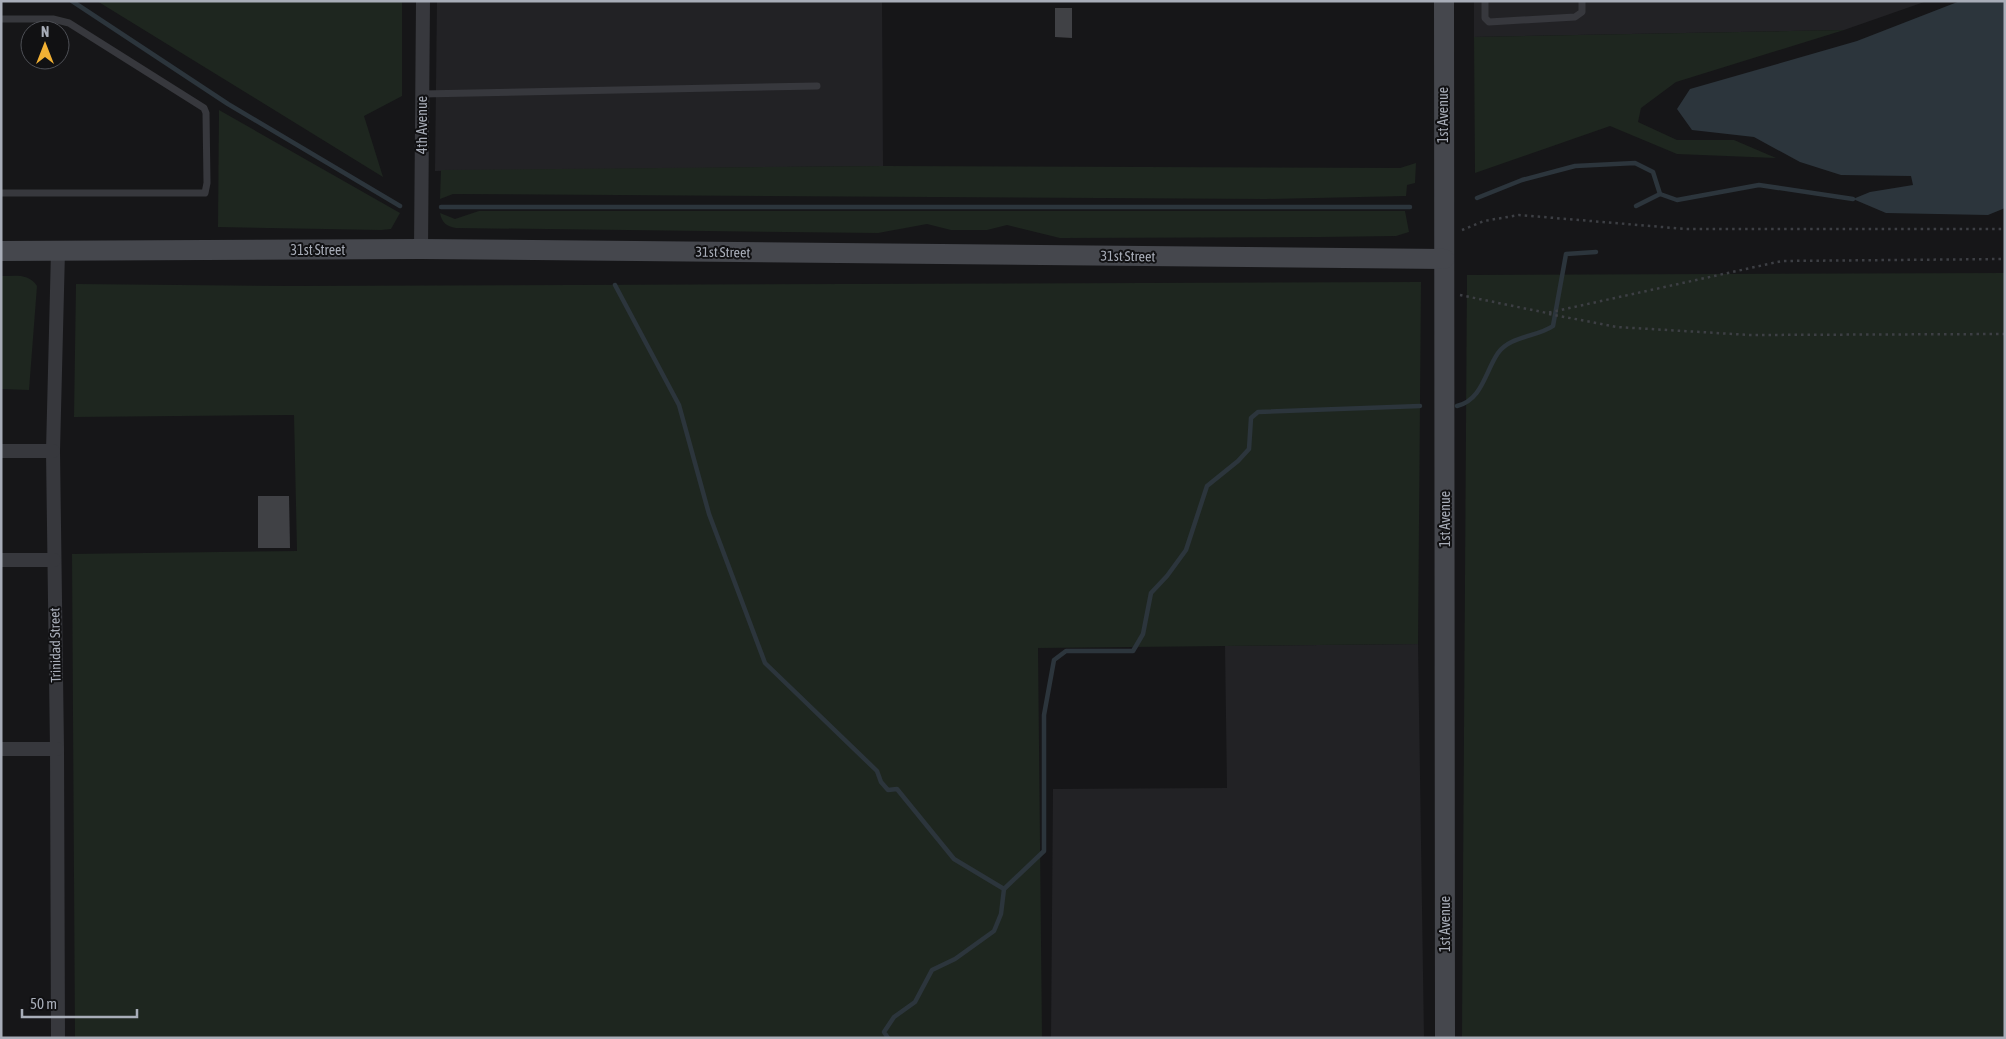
<svg xmlns="http://www.w3.org/2000/svg" width="2006" height="1039" font-family="'Asap Condensed',sans-serif">
<rect width="100%" height="100%" fill="#161618"/>
<!-- built -->
<g fill="#222225">
<polygon points="437,1 882,1 883,166 435,171"/>
<polygon points="1474,1 1927,1 1844,30 1474,37"/>
<polygon points="1418,644 1424,1038 1051,1038 1053,789 1227,788 1225,646"/>
</g>
<!-- green -->
<g fill="#1e261f">
<polygon points="97,1 402,1 402,96 364,116 383,177"/>
<polygon points="1844,30 1676,82 1641,108 1638,122 1677,140 1734,140 1776,158 1677,154 1610,126 1475,173 1474,37"/>
<polygon points="219,110 400,213 391,229 381,230 218,227"/>
<polygon points="1416,163 1415,183 1407,185 1406,196 1266,199 453,194 440,199 441,170 883,166 1400,168"/>
<path d="M479,211h926l4,21 -13,4 -75,1 -261,1 -53,-13 -20,5h-36l-24,-6 -49,9 -422,-5c-10,-2 -14,-5 -16,-15l15,6z"/>
<polygon points="2005,273 2005,1038 1462,1038 1467,275"/>
<path d="M1,276c14,0 28,-3 36,10l-8,104 -28,-1z"/>
<polygon points="1421,282 1418,644 1038,648 1042,1038 75,1038 72,554 297,551 294,415 74,417 76,284 292,286"/>
</g>
<!-- water -->
<polygon fill="#2c353c" points="1960,1 2005,1 2005,208 1988,215 1886,213 1853,199 1870,192 1913,185 1911,176 1841,175 1800,162 1754,137 1692,130 1677,109 1690,89 1857,41"/>
<g fill="none" stroke-linecap="round" stroke-linejoin="round">
<!-- stream -->
<g stroke="#2c353c" stroke-width="4.5">
<polyline points="72,1 228,104 400,206"/>
<polyline points="1477,198 1522,180 1575,166 1635,163 1653,172 1660,194 1677,200 1759,185 1853,199"/>
<polyline points="1636,206 1660,194"/>
<polyline points="441,207 1410,207"/>
<polyline points="615,285 679,405 709,514 765,663 877,771 881,782 888,790 897,789 954,859 1004,889 1044,851 1044,715 1054,660 1066,651 1133,651 1143,634 1151,593 1167,576 1186,550 1207,486 1238,461 1249,449 1251,418 1258,412 1420,406"/>
<path d="M1457,406c25,-6 28,-34 41,-53 12,-17 39,-16 55,-27l13,-72 30,-2"/>
<polyline points="888,1038 884,1032 894,1017 915,1002 932,970 955,959 994,931 1001,914 1004,889"/>
</g>
</g>
<!-- building -->
<g fill="#404145">
<polygon points="1055,8 1072,8 1072,38 1055,37"/>
<polygon points="258,496 289,496 290,548 258,548"/>
</g>
<g fill="none" stroke-linecap="round" stroke-linejoin="round">
<!-- path -->
<g stroke="#3d3f44" stroke-width="2.5" stroke-dasharray="2.5 4" stroke-linecap="butt">
<polyline points="1462,230 1484,221 1519,215 1686,229 2005,229"/>
<polyline points="1460,295 1547,313 1782,261 2005,259"/>
<polyline points="1549,314 1617,327 1750,335 2005,334"/>
</g>
<!-- lane -->
<g stroke="#37383d" stroke-width="7">
<polyline points="1485,1 1485,18 1489,22 1575,17 1582,12 1582,1"/>
<polyline points="1,19 53,19 69,23 204,108 206,113 207,183 205,193 1,193"/>
<polyline points="422,94 817,86"/>
</g>
<!-- street -->
<g stroke="#37383d" stroke-width="14">
<polyline points="421,249 423,1"/>
<polyline points="58,251 53,451 57,749 58,1038"/>
<polyline points="1,451 53,451"/>
<polyline points="1,560 54,560"/>
<polyline points="1,749 57,749"/>
</g>
<!-- secondary -->
<g stroke="#45474d" stroke-width="20">
<polyline points="1444,1 1445,1038"/>
<polyline points="1,251 421,249 1444,259"/>
</g>
</g>
<g text-anchor="middle" stroke-width="4" stroke-linejoin="round" paint-order="stroke">
<!-- street labels -->
<g font-size="14" fill="#a8adb8" stroke="#111113">
<text transform="translate(1443 115) rotate(-90)" y="5">1st Avenue</text>
<text transform="translate(422 125) rotate(-90)" y="5">4th Avenue</text>
<text x="318" y="255">31st Street</text>
<text transform="translate(723 252) rotate(1)" y="5">31st Street</text>
<text transform="translate(1128 256) rotate(1)" y="5">31st Street</text>
<text transform="translate(1445 519) rotate(-90)" y="5">1st Avenue</text>
<text transform="translate(55 645) rotate(-91)" y="5">Trinidad Street</text>
<text transform="translate(1445 924) rotate(-90)" y="5">1st Avenue</text>
</g>
</g>
<!-- border -->
<rect width="2006" height="1039" fill="none" stroke="#a8adb8" stroke-width="5"/>
<!-- north arrow -->
<g transform="translate(45 45)"><circle r="24" fill="#111113" stroke="#4d4f55"/>
<path d="M0-4L9 19L0 12L-9 19Z" fill="#f2b134"/>
<text y="-8" font-size="14" font-weight="bold" text-anchor="middle" fill="#a8adb8">N</text>
</g>
<!-- scale -->
<path d="M22 1009v8h115v-8" fill="none" stroke="#a8adb8" stroke-width="2.5"/>
<text x="30" y="1009" font-size="15" fill="#a8adb8" stroke="#111113" stroke-width="4" paint-order="stroke">50 m</text>
</svg>
